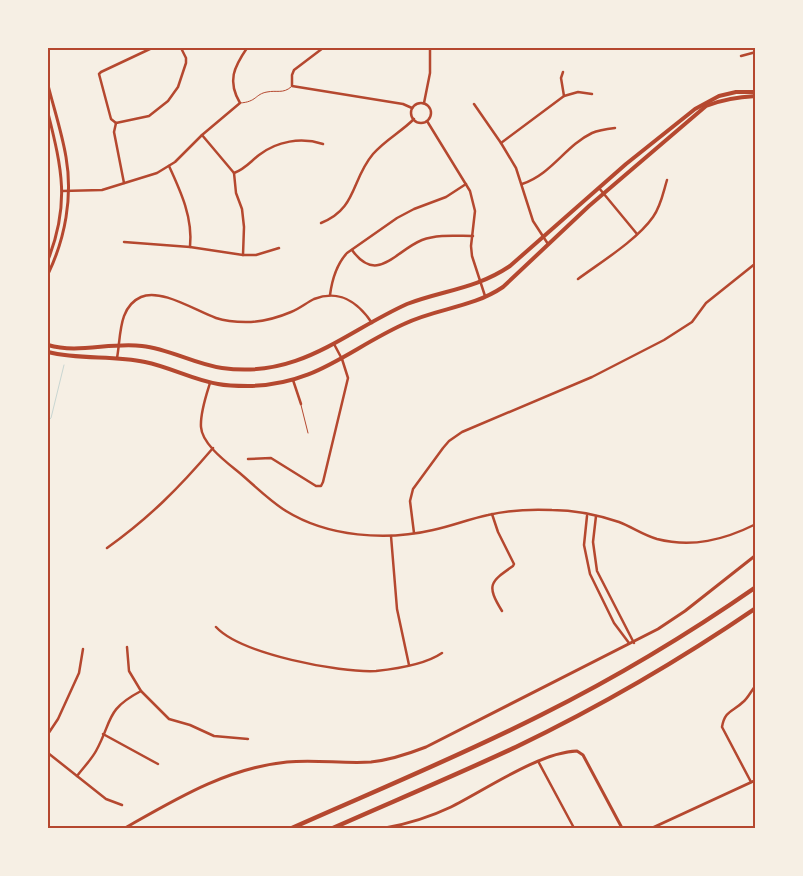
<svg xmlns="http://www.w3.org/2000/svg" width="803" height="876" font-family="'Asap Condensed',sans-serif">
<rect width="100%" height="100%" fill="#f6efe4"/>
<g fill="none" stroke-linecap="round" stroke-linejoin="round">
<!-- stream -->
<polyline stroke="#c9d6d2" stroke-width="1" points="48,421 51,418 64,365"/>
<!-- service -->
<g stroke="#b5482f" stroke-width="1">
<path d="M240,103c17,-1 15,-9 27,-11 10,-2 16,2 24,-5"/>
<polyline points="301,405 308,433"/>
</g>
<!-- minor -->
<g stroke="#b5482f" stroke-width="2.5">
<polyline points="323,48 294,70 292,75 292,86 403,104 412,108"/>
<polyline points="741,56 756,52"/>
<polyline points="563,72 561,78 564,96"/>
<polyline points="424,103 430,73 430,48"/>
<circle cx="421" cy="113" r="10"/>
<polyline points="474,104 501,143 516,168 533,221 548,244"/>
<polyline points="427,121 470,191 475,211 471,246 472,256 485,296"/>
<polyline points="116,123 149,116 168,101 178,87 186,63 186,58 181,48"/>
<polyline points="116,123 111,119 99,74 101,72 152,48"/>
<polyline points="116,123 114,132 124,183"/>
<polyline points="202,135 234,173 236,193 242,209 244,227 243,255"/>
<polyline points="501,143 564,96 578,92 592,94"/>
<path d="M169,166c12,26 24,52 21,81"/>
<path d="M234,173c11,-4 16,-11 25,-18 18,-14 42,-18 64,-11"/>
<path d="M522,184c30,-10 43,-38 70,-51 7,-3 15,-4 23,-5"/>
<polyline points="599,188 637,234"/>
<path d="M62,191l40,-1 55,-17 18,-11 27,-27 38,-32c-13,-22 -6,-36 7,-55"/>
<path d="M321,223c36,-14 30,-43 52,-69 12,-14 28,-22 41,-35"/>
<polyline points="124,242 190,247 243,255 256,255 279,248"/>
<path d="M352,250c25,35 43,1 70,-10 16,-6 34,-4 51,-4"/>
<path d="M578,279c23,-17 59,-39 75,-62 8,-11 10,-24 14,-37"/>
<path d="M330,295c2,-15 6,-30 17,-42l50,-35 17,-9 32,-12 20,-13"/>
<path d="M117,358c4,-21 1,-51 24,-61 20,-9 55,14 75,21 9,3 20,4 30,4 15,0 31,-4 45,-10 8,-3 15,-9 23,-13 26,-10 44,3 58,24"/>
<polyline points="293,380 301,404"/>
<path d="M210,383c-4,13 -10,30 -9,44 1,18 28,37 41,48 14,12 28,26 44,36 42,26 100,30 147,19 19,-4 36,-11 55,-15 21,-5 42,-6 64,-5 21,0 46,5 67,12 13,5 24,13 38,17 35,9 67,1 99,-15"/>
<polyline points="248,459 271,458 316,486 321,486 323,482 348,378 342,359 334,344"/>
<path d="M492,514l6,18 16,32 -1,2c-23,16 -27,19 -11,45"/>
<polyline points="587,516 584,545 590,574 614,623 629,643"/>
<polyline points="596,516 593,542 597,571 634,643"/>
<polyline points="414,533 410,501 413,489 443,448 449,441 462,432 592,377 664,340 692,322 706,303 756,263"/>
<polyline points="391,536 397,609 409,665"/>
<path d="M107,548c42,-30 72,-60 106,-100"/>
<path d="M216,627c25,27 123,46 160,44 19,-2 50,-7 66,-18"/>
<polyline points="127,647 129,671 141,691 169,719 190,725 214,736 248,739"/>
<polyline points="48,734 58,719 79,673 83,649"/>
<polyline points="103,734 158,764"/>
<polyline points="48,753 106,799 122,805"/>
<polyline points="538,761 574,828"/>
<path d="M77,776c6,-8 14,-16 19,-25 17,-31 9,-41 45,-60"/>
<path d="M751,782l-29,-55c3,-17 11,-15 21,-25 5,-4 8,-11 13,-17"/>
</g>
<!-- tertiary -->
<g stroke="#b5482f" stroke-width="3">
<path d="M48,85c6,24 14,48 18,72 7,40 -1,82 -18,117"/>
<path d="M48,113c14,56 22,91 0,147"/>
<path d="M125,828c51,-29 102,-60 162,-66 28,-3 56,2 84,0 19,-2 37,-8 55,-15l232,-118 27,-18 71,-56"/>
<path d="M385,828c22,-4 45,-11 66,-21 34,-17 89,-55 126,-56l6,4 39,73"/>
<polyline points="652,828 756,780"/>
</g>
<!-- primary -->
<g stroke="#b5482f" stroke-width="4">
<path d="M48,345c30,9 62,-3 94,1 28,3 52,18 80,22 77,11 121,-35 185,-64 37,-14 69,-15 103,-38l116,-102 69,-55 24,-13 17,-4h20"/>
<path d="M48,352c32,8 65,3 97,10 25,5 48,18 73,22 10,2 20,2 30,2 68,-1 99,-36 156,-62 33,-16 68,-16 99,-37l86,-81 117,-100c17,-7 31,-9 50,-10"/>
</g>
<!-- motorway -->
<g stroke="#b5482f" stroke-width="4.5">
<path d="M292,828c83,-37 168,-72 249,-113 74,-37 146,-80 215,-128"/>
<path d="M333,828c61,-27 123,-53 183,-81 83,-40 164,-87 240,-139"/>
</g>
</g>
<!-- border -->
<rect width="803" height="876" fill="none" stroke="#f6efe4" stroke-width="98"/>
<rect x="49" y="49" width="705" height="778" fill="none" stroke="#b5482f" stroke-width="2"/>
</svg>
